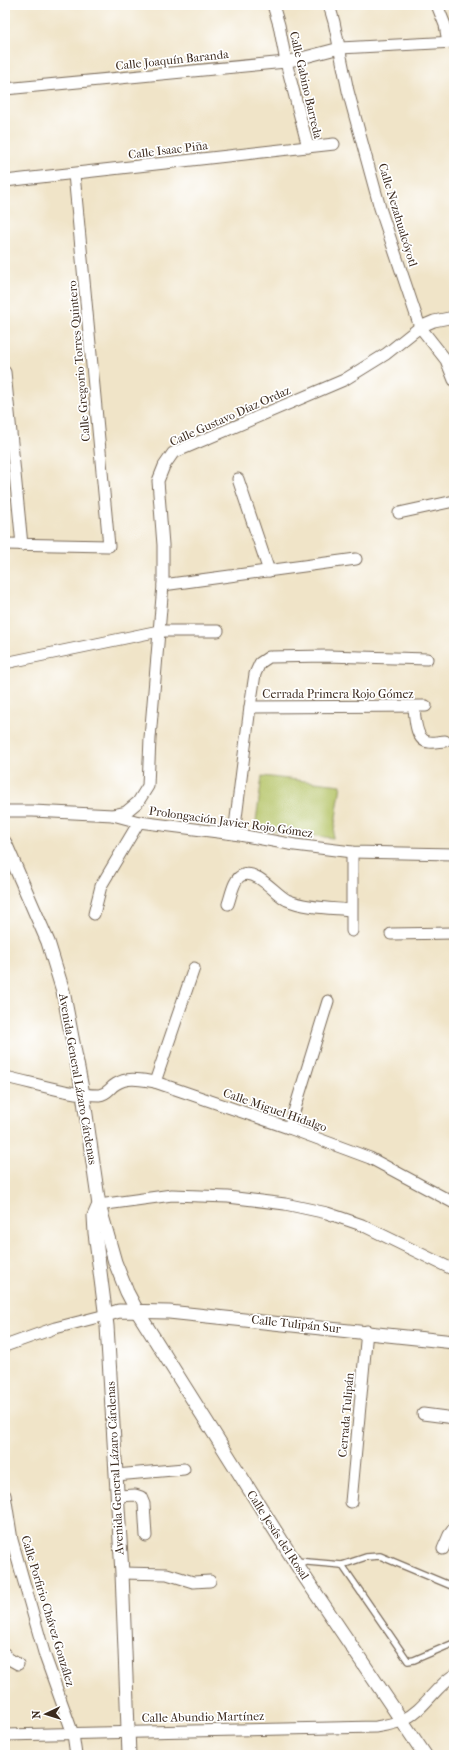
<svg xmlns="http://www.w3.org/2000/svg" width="459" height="1760" font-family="'IM FELL French Canon',serif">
<rect width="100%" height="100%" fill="#fff"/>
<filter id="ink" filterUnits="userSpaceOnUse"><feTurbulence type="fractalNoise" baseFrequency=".025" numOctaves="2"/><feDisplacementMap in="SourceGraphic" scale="8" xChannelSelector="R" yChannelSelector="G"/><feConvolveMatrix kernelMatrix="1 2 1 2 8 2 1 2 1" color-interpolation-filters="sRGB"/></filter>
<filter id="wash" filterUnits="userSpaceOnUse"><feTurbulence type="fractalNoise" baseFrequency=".012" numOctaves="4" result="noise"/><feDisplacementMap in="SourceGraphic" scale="16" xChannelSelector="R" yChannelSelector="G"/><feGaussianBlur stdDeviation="0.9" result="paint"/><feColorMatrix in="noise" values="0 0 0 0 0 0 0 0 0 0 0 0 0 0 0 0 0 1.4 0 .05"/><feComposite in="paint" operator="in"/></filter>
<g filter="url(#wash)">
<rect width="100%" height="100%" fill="#f0e4c8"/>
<!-- garden -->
<polygon fill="#b3c264" stroke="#777641" points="262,776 341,785 333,838 255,829"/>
</g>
<g filter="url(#ink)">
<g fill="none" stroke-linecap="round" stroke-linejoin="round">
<!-- service casing -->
<g stroke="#7a6b5a" stroke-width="8">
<g id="service">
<polyline points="296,1561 342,1565 366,1557 380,1556 454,1587"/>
<polyline points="342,1565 408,1661 414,1660 454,1643"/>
</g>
</g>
<!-- minor casing -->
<g stroke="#7a6b5a" stroke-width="13">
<g id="minor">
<polyline points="273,5 279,25 286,62 308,147"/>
<polyline points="329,5 334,22 348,91 380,208 420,327 446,360 454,380"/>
<polyline points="437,5 445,25 448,42"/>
<polyline points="5,89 286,62 340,48 454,42"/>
<polyline points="5,181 334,144"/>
<polyline points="5,372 22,545"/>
<polyline points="238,479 269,571"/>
<polyline points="399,513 454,501"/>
<polyline points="5,544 109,546 74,174"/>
<polyline points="163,585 356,559"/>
<polyline points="5,663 159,631 218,631"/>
<polyline points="250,707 426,706"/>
<path d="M414,707c1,10 1,34 15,35 5,1 11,-1 16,-1"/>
<polyline points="5,811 33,811 113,815 139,822 234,834 295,845 352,852 454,854"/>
<polyline points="113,815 126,812 138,802 148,786 150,738 163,585 163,545 158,481 164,466 173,453 344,380 386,354 420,327 434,321 454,317"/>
<polyline points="234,834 250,707 255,674 260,663 269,657 327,656 427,659"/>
<path d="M228,904c3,-8 6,-27 15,-29 15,-5 32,19 44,25 18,8 44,8 64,10"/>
<polyline points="94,914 101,886 139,822"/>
<polyline points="352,931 352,852"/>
<polyline points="391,934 454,933"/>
<path d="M5,1077c29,6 65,18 94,18 9,-1 10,-7 17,-11 12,-8 26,-4 39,-2l134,46 81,30 84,45"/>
<polyline points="155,1082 194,968"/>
<polyline points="289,1128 328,1001"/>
<polyline points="99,1205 172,1195 228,1197 285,1204 327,1213 362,1225 454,1270"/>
<polyline points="5,1346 55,1328 106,1315"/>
<polyline points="423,1414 454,1418"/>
<polyline points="116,1475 184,1469"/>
<polyline points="5,1495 12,1540 45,1656 73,1734 76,1755"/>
<polyline points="118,1496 135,1495 141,1497 144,1504 146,1536"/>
<polyline points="351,1502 367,1331"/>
<polyline points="443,1549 449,1535 454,1528"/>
<polyline points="122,1573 167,1574 193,1582 210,1581"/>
<polyline points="5,1654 9,1659 18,1664"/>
<path d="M5,1735l371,-8c9,-2 19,-3 27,-7 21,-10 32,-33 51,-45"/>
</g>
</g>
<!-- tertiary casing -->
<g stroke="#7a6b5a" stroke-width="15">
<g id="tertiary">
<polyline points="5,843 48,942 63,991 83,1094 99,1205 115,1262 127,1292 137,1311 300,1570 425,1755"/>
<polyline points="98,1207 94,1216 95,1233 107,1326 122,1573 129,1755"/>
<polyline points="106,1315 119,1311 169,1312 454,1342"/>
</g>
</g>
<!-- service -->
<use href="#service" stroke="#fff" stroke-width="5.5"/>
<!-- minor -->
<use href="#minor" stroke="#fff" stroke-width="11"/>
<!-- tertiary -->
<use href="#tertiary" stroke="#fff" stroke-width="13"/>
</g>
</g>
<g text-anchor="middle" stroke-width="3.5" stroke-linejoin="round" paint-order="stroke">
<!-- street labels -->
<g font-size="12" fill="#3b2a1e" stroke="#fff">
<text transform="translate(172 60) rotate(-6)" y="4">Calle Joaquín Baranda</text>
<text transform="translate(306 85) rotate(77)" y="4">Calle Gabino Barreda</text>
<text transform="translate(168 150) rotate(-7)" y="4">Calle Isaac Piña</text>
<text transform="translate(398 215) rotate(73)" y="4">Calle Nezahualcóyotl</text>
<text transform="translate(79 361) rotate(-95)" y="4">Calle Gregorio Torres Quintero</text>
<text transform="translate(230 416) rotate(-24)" y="4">Calle Gustavo Díaz Ordaz</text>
<text x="338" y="698">Cerrada Primera Rojo Gómez</text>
<text transform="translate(231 822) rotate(8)" y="4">Prolongación Javier Rojo Gómez</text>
<text transform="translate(78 1079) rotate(80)" y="4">Avenida General Lázaro Cárdenas</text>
<text transform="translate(275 1110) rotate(19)" y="4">Calle Miguel Hidalgo</text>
<text transform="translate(296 1324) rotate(6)" y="4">Calle Tulipán Sur</text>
<text transform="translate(346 1415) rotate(-85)" y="4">Cerrada Tulipán</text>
<text transform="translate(115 1468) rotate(-93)" y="4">Avenida General Lázaro Cárdenas</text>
<text transform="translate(278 1535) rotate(57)" y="4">Calle Jesús del Rosal</text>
<text transform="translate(48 1611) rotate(73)" y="4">Calle Porfirio Chávez González</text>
<text transform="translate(203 1717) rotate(-1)" y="4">Calle Abundio Martínez</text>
</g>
</g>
<!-- margin -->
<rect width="459" height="1760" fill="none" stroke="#fff" stroke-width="20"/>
<!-- north arrow -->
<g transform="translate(46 1714) rotate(266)" stroke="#ffffff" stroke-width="3" paint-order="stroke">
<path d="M0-3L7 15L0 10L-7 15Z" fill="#3b2a1e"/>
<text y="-6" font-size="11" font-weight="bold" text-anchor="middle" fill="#3b2a1e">N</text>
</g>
</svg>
